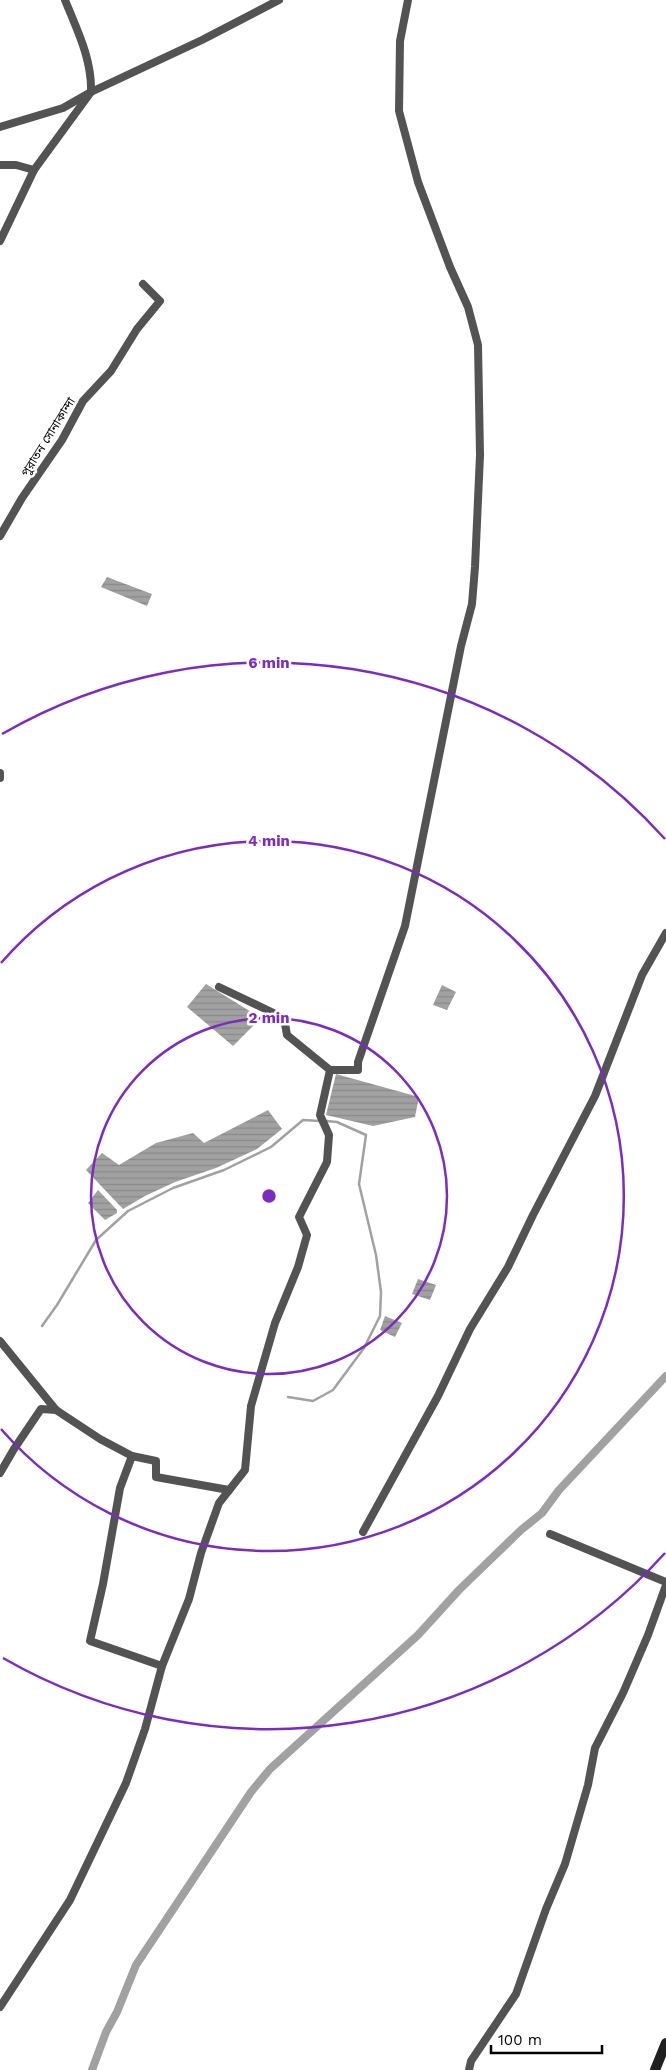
<svg xmlns="http://www.w3.org/2000/svg" width="666" height="2070" font-family="'Work Sans','Noto Sans Bengali',sans-serif">
<defs>
<pattern id="water-rules" width="6" height="5" patternUnits="userSpaceOnUse" patternTransform="scale(1.25)"><rect width="6" height="5" fill="#a1a1a1"/><path d="M0 2.5h6" fill="none" stroke="#898989"/></pattern>
</defs>
<rect width="100%" height="100%" fill="#fff"/>
<!-- water -->
<g fill="url(#water-rules)">
<polygon points="107,577 152,594 147,606 101,587"/>
<polygon points="206,984 261,1018 233,1046 187,1007"/>
<polygon points="442,985 456,992 447,1010 433,1005"/>
<polygon points="336,1074 419,1097 415,1117 373,1126 326,1115"/>
<polygon points="268,1110 282,1129 257,1149 216,1168 175,1182 145,1196 123,1209 86,1170 102,1153 119,1165 156,1143 193,1133 204,1143"/>
<polygon points="98,1190 117,1210 117,1213 105,1220 88,1203"/>
<polygon points="418,1279 436,1285 430,1300 412,1294"/>
<polygon points="385,1316 402,1323 395,1337 380,1330"/>
</g>
<g fill="none" stroke-linecap="round" stroke-linejoin="round">
<!-- stream -->
<g stroke="#a1a1a1" stroke-width="2.5">
<polyline points="42,1326 57,1305 96,1240 128,1211 173,1188 224,1170 271,1147 303,1120 320,1121"/>
<polyline points="288,1397 313,1401 333,1390 364,1348 380,1316 381,1292 376,1255 359,1184 366,1135 337,1122 326,1121"/>
</g>
<!-- canal -->
<polyline stroke="#a1a1a1" stroke-width="8" points="92,2070 106,2032 117,2012 136,1965 251,1792 270,1769 418,1635 459,1590 521,1530 542,1513 559,1490 666,1376"/>
<!-- street -->
<g stroke="#535353" stroke-width="8">
<path d="M0,127l63,-19 28,-16c1,-33 -14,-62 -26,-92"/>
<polyline points="0,165 16,165 34,170"/>
<polyline points="0,241 34,170 91,92 202,40 279,0"/>
<polyline points="0,536 22,498 62,440 83,401 111,371 137,329 160,301 143,284"/>
<polyline points="0,773 0,778"/>
<polyline points="330,1070 358,1070 358,1062 405,926 461,646 472,604 475,567 480,455 478,345 468,307 450,267 418,182 399,111 400,41 408,0"/>
<polyline points="0,1341 56,1410 100,1439 132,1456 156,1461 156,1477 229,1490"/>
<polyline points="132,1456 120,1488 103,1584 90,1641 162,1666"/>
<polyline points="0,1473 14,1449 41,1409 56,1410"/>
<polyline points="363,1532 438,1396 470,1329 508,1267 533,1215 595,1096 642,975 666,933"/>
<polyline points="550,1534 666,1582"/>
<polyline points="0,2007 70,1900 126,1783 145,1729 162,1666 189,1599 201,1553 219,1503 245,1470 251,1406 275,1323 298,1267 307,1235 299,1217 327,1162 329,1135 320,1115 330,1070 287,1035 284,1018 219,987"/>
<polyline points="469,2070 471,2061 516,1994 546,1909 565,1864 588,1785 595,1748 623,1693 648,1635 666,1585"/>
</g>
<!-- secondary -->
<polyline stroke="#202020" stroke-width="10" points="655,2070 666,2043"/>
</g>
<!-- distance rings -->
<g fill="none" stroke="#7b2cbf" stroke-width="2.5">
<circle cx="269" cy="1196" r="178"/>
<path d="M1 963A355 355 0 1 1 1 1429"/>
<path d="M665 1553A533 533 0 0 1 3 1658M2 734A533 533 0 0 1 665 839"/>
</g>
<g text-anchor="middle" stroke-width="5" stroke-linejoin="round" paint-order="stroke">
<!-- street labels -->
<g font-size="12" fill="#000" stroke="#fff">
<text transform="translate(48 437) rotate(-58)" y="4">পুরাতন সোনাকান্দা</text>
</g>
</g>
<circle cx="269" cy="1196" r="8" fill="#7b2cbf" stroke="#fff" stroke-width="2.5"/>
<g font-size="15" text-anchor="middle" font-weight="bold" fill="#7b2cbf" stroke="#fff" stroke-width="5" stroke-linejoin="round" paint-order="stroke">
<text x="269" y="668">6 min</text>
<text x="269" y="846">4 min</text>
<text x="269" y="1023">2 min</text>
</g>
<!-- scale -->
<path d="M491 2045v8h111v-8" fill="none" stroke="#000000" stroke-width="2.5"/>
<text x="498" y="2045" font-size="15" fill="#000000" stroke="#ffffff" stroke-width="4" paint-order="stroke">100 m</text>
</svg>
